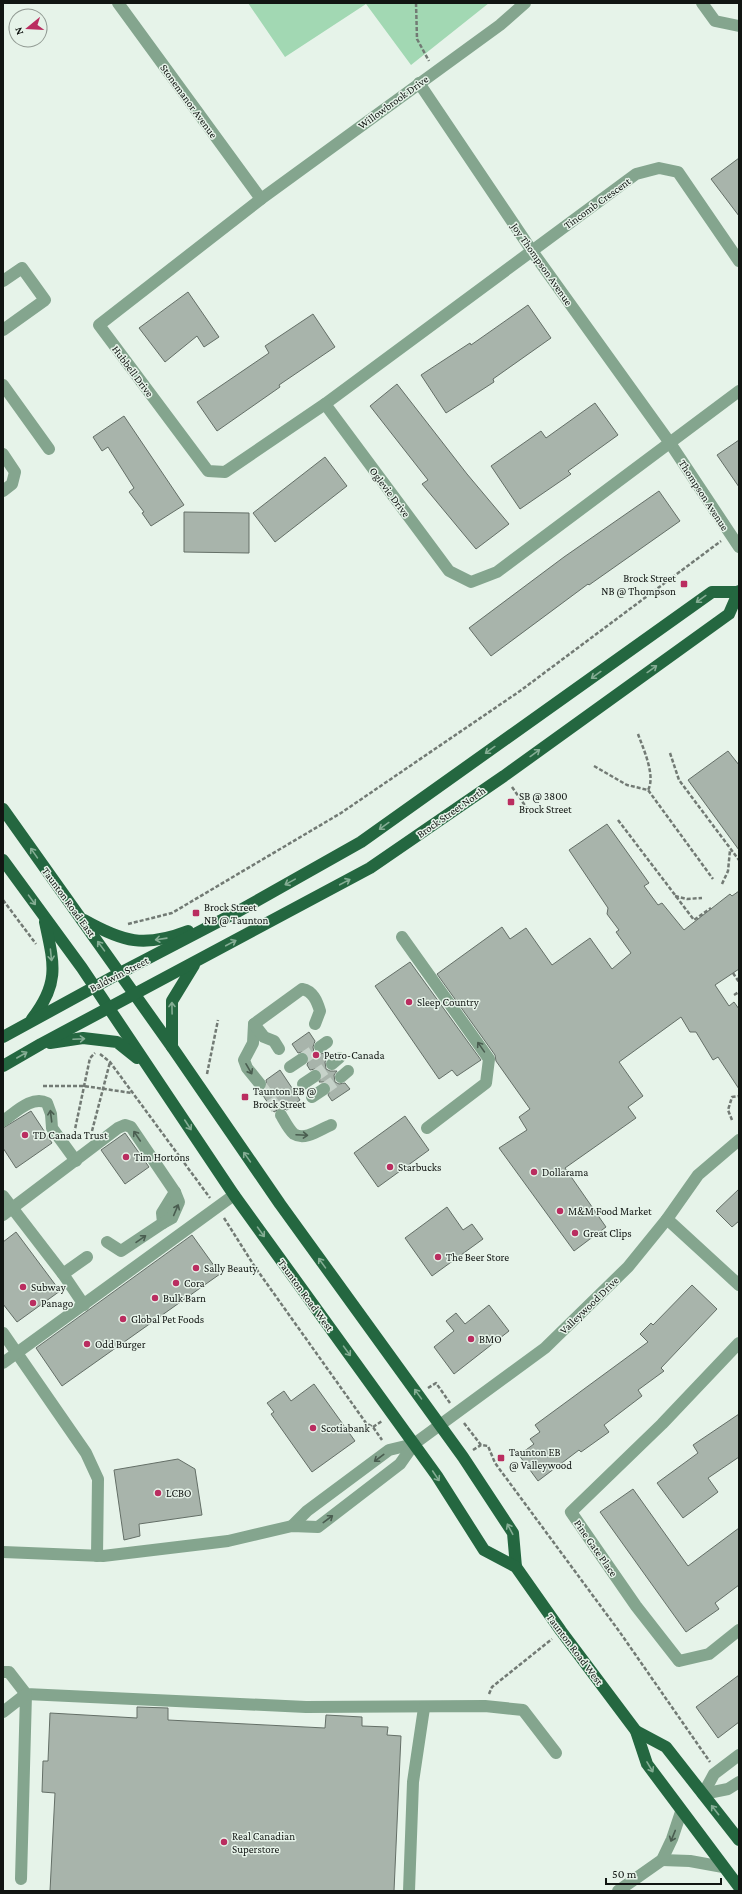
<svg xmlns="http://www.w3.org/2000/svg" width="742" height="1894" font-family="'Crimson Pro',serif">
<rect width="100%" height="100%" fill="#e6f3e9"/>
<!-- green -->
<polygon fill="#a2d8b3" points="248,3 489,3 411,65 366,4 285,57"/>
<!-- building -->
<g fill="#a8b4ab" stroke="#646f67">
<polygon points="739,158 739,216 711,179"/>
<polygon points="188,292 219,337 204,347 197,336 165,362 139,328"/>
<polygon points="528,305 551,338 493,379 494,382 446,413 421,375 470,343 471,345"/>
<polygon points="313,314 335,347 279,385 280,387 217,431 197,402 269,353 265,346"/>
<polygon points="397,384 467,474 509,524 476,549 422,484 428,480 370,406"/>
<polygon points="595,403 618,435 568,471 571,474 520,509 491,466 541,431 546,438"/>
<polygon points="124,416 184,505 151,526 142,513 144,512 129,492 134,488 108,447 102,451 93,437"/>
<polygon points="739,440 739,487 717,455"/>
<polygon points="325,457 347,486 275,542 253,513"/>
<polygon points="659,491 680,521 589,585 588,584 491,656 469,628 564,557"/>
<polygon points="184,512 249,513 249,553 184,552"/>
<polygon points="728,751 739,765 739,850 688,780"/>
<polygon points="607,824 649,883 644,886 658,905 662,903 684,930 730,894 732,896 739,891 739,969 715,985 729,1006 734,1002 739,1009 739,1089 718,1057 713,1060 696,1032 690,1032 681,1017 619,1062 643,1096 628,1107 636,1118 565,1168 606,1227 574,1251 499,1148 527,1130 519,1117 530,1109 496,1061 495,1055 437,974 502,927 510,939 526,928 552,965 590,938 612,969 631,953 616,932 619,930 607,914 608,908 569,850"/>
<polygon points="410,962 481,1060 457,1076 452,1070 439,1079 375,986"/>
<polygon points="309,1032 315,1041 313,1047 314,1052 320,1054 324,1053 327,1058 325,1062 326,1069 330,1071 337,1071 334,1075 335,1082 339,1084 345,1083 350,1089 332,1101 328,1095 331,1089 330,1085 324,1082 319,1082 322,1076 321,1072 315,1069 310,1070 307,1065 309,1059 308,1055 302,1052 298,1053 292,1044"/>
<polygon points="280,1070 300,1100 287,1110 281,1108 274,1112 260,1091 267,1087 266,1080"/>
<polygon points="31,1111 52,1143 16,1168 3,1148 3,1128"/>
<polygon points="405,1116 429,1150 378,1187 354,1153"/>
<polygon points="125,1133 149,1167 125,1184 101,1150"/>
<polygon points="739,1189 739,1221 732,1227 716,1211"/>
<polygon points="447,1207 463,1230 472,1224 483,1239 432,1276 405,1238"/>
<polygon points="16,1232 60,1291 17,1322 3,1304 3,1242"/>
<polygon points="192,1235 220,1274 62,1386 36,1348"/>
<polygon points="692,1285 717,1309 661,1368 664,1371 638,1390 642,1396 604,1425 609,1432 581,1452 579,1450 538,1481 519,1455 534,1444 530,1439 540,1432 535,1425 648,1342 640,1334 651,1323 653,1325"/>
<polygon points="489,1305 509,1331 454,1374 434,1347 454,1331 446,1321 456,1313 465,1324"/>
<polygon points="314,1384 355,1441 312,1472 271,1414 274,1412 267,1403 284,1391 291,1401"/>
<polygon points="739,1414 739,1457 708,1478 718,1492 683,1518 657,1483 698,1453 693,1445"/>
<polygon points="178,1459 195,1469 202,1515 139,1524 140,1536 124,1540 114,1470"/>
<polygon points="633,1489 688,1566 739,1528 739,1585 715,1603 719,1609 686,1632 600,1512"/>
<polygon points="739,1675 739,1722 718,1738 696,1707"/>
<polygon points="137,1707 168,1708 168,1720 325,1728 326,1715 362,1717 362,1726 388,1727 387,1735 401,1736 394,1891 50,1891 55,1793 42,1792 43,1761 48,1761 50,1713 137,1718"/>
</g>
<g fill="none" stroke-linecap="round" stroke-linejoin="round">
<!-- minor-tunnel -->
<g stroke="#c6d2c9" stroke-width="12" stroke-dasharray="12 6" stroke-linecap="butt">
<polyline points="302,1059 320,1047"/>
<polyline points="315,1076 332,1064"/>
<polyline points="260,1084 281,1115"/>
<polyline points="324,1089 341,1077"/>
</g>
<!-- path -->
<g stroke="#727a74" stroke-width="2.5" stroke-dasharray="4 2" stroke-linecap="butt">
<polyline points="416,3 417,39 429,61"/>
<path d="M638,734c5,14 18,42 10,56"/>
<polyline points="670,753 679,780 739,860"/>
<polyline points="594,766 627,785 648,790 713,879"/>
<polyline points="512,787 531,814"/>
<polyline points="618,820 694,920 711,908"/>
<polyline points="722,884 728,871 730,850"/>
<polyline points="675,896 687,899 702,898"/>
<polyline points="3,900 36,944"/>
<polyline points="128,924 172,913 341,813 520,691 721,541"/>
<polyline points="733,973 739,982"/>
<polyline points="734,995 739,992"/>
<polyline points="100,1054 110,1062 210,1198"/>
<polyline points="207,1074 218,1020"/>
<polyline points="43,1086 84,1086 132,1093"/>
<polyline points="732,1120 728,1110 732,1097 739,1096"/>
<polyline points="92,1131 110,1062"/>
<polyline points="74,1134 90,1058 95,1053"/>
<polyline points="224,1218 255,1267 366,1423 373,1427 382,1440"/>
<polyline points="428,1388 436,1383 450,1403"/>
<polyline points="464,1423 481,1445 488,1446 495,1463 619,1631 710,1762"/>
<polyline points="373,1427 382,1421"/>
<polyline points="473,1450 481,1445"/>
<polyline points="489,1694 492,1687 552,1639"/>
</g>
<!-- minor -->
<g stroke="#84a58e" stroke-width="12">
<polyline points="118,3 261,199"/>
<polyline points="702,3 715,21 739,26"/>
<polyline points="419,83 532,251 670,443 739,547"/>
<polyline points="739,261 678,172 659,168 636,174 325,404 449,571 471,582 497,572 739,391"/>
<polyline points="3,281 22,268 45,300 3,330"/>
<polyline points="3,385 49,449"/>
<polyline points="325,404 225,472 208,471 99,325 261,199 500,25 525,3"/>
<polyline points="3,454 15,472 12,484 3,491"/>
<polyline points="402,937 489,1059 486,1083 427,1128"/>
<polyline points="254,1024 253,1043 244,1060 247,1068 260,1084"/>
<polyline points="320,1047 327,1042"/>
<path d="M279,1049l-5,-8 -10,-4 -10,-13 48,-35c11,2 15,12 18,22l-5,13"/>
<polyline points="332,1064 339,1058"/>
<polyline points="290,1067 302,1059"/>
<polyline points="341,1077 348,1071"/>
<polyline points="303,1084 315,1076"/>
<polyline points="312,1097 324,1089"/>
<path d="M281,1115c3,5 8,15 13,19 11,7 27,-5 37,-9"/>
<path d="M3,1121c12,-8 29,-26 44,-18l4,11 1,14 24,33"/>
<polyline points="3,1196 63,1274 84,1305"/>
<polyline points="3,1215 118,1128 125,1125 131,1127 175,1192 162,1213 163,1223 121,1251 107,1242"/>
<polyline points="667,1219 739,1285"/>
<polyline points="163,1223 172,1218 179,1202 175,1192"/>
<polyline points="63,1274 87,1257"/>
<polyline points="3,1333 86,1453 98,1479 97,1556"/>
<polyline points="739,1343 662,1424 571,1512 636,1606 679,1661 709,1654 739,1630"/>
<polyline points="3,1363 234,1195"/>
<polyline points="292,1526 307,1511 389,1450 414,1444 545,1348 628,1267 667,1219 698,1175 739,1140"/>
<polyline points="3,1552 103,1556 228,1541 292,1526 318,1527 400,1464 414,1444"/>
<polyline points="3,1672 9,1672 26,1694 306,1707 485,1706 523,1710 556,1753"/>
<polyline points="3,1712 26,1694 21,1879"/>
<polyline points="703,1794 714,1774 739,1755"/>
<polyline points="703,1794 728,1789 739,1782"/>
<polyline points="662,1860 690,1861 723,1867"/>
<polyline points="409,1891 413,1782 424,1708"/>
<polyline points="618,1891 662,1860 672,1839 681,1812"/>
</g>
<!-- major -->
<g stroke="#246740" stroke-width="12">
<polyline points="3,809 172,1047 280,1204 463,1457 513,1533 516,1567"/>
<polyline points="3,860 82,968 234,1195 437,1476 484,1550 516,1567 561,1631 636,1731 647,1764 739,1887"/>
<path d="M84,920c39,22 60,28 104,11"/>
<path d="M32,1019c28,-36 22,-55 13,-97"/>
<polyline points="3,1037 120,973 237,912 361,842 712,592 738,592"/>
<polyline points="50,1043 83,1038 117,1042 137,1058"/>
<polyline points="172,1047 172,1001 194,965"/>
<polyline points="3,1066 41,1044 370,868 504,776 729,614 739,591"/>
<polyline points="636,1731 666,1747 739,1840"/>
</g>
</g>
<!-- one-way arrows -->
<defs><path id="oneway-shaft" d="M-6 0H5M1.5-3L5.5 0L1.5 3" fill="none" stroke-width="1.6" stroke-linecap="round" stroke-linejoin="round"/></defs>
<g stroke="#85ad94">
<use href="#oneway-shaft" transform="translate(701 599) rotate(144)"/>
<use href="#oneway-shaft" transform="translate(652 669) rotate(-36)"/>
<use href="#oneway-shaft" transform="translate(596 675) rotate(144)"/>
<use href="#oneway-shaft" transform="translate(490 750) rotate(144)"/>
<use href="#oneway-shaft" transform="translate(535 753) rotate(-36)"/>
<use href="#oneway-shaft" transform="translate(384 826) rotate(144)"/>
<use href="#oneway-shaft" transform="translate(34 853) rotate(-125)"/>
<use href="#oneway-shaft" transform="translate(290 882) rotate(151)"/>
<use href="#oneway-shaft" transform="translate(345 882) rotate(-28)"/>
<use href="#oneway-shaft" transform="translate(32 900) rotate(54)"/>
<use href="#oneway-shaft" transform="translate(161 939) rotate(172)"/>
<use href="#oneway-shaft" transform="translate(231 943) rotate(-28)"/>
<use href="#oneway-shaft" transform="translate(101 946) rotate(-126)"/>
<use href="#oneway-shaft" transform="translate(51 955) rotate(84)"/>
<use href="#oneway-shaft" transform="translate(172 1008) rotate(-91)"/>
<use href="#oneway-shaft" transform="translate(79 1039) rotate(-3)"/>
<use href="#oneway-shaft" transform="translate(22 1055) rotate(-30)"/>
<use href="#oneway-shaft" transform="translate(188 1125) rotate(57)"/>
<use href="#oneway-shaft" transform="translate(247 1157) rotate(-125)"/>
<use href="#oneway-shaft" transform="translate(261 1232) rotate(54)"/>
<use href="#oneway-shaft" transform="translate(322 1263) rotate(-126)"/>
<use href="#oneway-shaft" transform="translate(347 1351) rotate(54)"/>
<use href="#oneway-shaft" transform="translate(418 1394) rotate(-126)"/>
<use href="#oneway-shaft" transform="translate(436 1476) rotate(56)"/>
<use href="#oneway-shaft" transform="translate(510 1529) rotate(-118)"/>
<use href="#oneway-shaft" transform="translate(650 1767) rotate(59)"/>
<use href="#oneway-shaft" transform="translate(715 1810) rotate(-128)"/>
</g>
<g stroke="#4a5d50">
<use href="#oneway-shaft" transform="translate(481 1047) rotate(-125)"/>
<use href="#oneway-shaft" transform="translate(249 1069) rotate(60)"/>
<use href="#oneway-shaft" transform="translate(51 1116) rotate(-97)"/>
<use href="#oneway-shaft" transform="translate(302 1135) rotate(3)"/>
<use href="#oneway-shaft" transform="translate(137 1136) rotate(-124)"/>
<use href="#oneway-shaft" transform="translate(176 1210) rotate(-67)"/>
<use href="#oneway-shaft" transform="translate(141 1239) rotate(-35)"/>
<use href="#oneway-shaft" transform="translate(379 1458) rotate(143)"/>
<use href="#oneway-shaft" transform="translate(328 1519) rotate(-37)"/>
<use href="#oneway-shaft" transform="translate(673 1836) rotate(112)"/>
</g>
<!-- markers -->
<g fill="#ba2d60" stroke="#e6f3e9" stroke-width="1.5">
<rect x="680" y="580" width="8" height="8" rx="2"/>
<rect x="507" y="798" width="8" height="8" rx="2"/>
<rect x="192" y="909" width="8" height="8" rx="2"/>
<circle cx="409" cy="1002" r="4"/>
<circle cx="316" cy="1055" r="4"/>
<rect x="241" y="1093" width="8" height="8" rx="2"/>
<circle cx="25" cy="1135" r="4"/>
<circle cx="126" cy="1157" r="4"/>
<circle cx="390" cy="1167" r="4"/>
<circle cx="534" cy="1172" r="4"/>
<circle cx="560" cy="1211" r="4"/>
<circle cx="575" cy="1233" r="4"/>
<circle cx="438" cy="1257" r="4"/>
<circle cx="196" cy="1268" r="4"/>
<circle cx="176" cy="1283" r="4"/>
<circle cx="23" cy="1287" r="4"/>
<circle cx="155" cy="1298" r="4"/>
<circle cx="33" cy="1303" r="4"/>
<circle cx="123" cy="1319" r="4"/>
<circle cx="471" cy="1339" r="4"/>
<circle cx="87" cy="1344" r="4"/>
<circle cx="313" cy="1428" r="4"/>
<rect x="497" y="1454" width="8" height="8" rx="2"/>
<circle cx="158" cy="1493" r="4"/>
<circle cx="224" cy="1842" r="4"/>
</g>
<g text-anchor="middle" stroke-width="3" stroke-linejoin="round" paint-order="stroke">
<!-- street labels -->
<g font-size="11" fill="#111512" stroke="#e6f3e9">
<text transform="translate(189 101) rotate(54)" y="4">Stonemanor Avenue</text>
<text transform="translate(393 102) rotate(-36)" y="4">Willowbrook Drive</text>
<text transform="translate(597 203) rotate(-36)" y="4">Tincomb Crescent</text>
<text transform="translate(542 264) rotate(55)" y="4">Joy Thompson Avenue</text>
<text transform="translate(133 371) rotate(53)" y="4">Hubbell Drive</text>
<text transform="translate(390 492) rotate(53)" y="4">Oglevie Drive</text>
<text transform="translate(704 495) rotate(57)" y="4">Thompson Avenue</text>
<text transform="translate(451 812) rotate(-35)" y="4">Brock Street North</text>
<text transform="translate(69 902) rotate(54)" y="4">Taunton Road East</text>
<text transform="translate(119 974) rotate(-27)" y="4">Baldwin Street</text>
<text transform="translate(306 1295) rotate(54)" y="4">Taunton Road West</text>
<text transform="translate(589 1305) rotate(-44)" y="4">Valleywood Drive</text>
<text transform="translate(596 1548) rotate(55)" y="4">Pine Gate Place</text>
<text transform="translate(575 1649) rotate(53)" y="4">Taunton Road West</text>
</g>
<!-- poi labels -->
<g font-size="11" fill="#111512" stroke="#e6f3e9" text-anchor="start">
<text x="676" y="582" text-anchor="end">Brock Street<tspan x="676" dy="13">NB @ Thompson</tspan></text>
<text x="519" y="800">SB @ 3800<tspan x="519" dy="13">Brock Street</tspan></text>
<text x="204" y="911">Brock Street<tspan x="204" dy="13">NB @ Taunton</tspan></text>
<text x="417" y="1006">Sleep Country</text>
<text x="324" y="1059">Petro-Canada</text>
<text x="253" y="1095">Taunton EB @<tspan x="253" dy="13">Brock Street</tspan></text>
<text x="33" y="1139">TD Canada Trust</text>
<text x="134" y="1161">Tim Hortons</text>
<text x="398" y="1171">Starbucks</text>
<text x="542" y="1176">Dollarama</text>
<text x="568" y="1215">M&amp;M Food Market</text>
<text x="583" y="1237">Great Clips</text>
<text x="446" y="1261">The Beer Store</text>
<text x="204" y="1272">Sally Beauty</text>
<text x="184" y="1287">Cora</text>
<text x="31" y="1291">Subway</text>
<text x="163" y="1302">Bulk Barn</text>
<text x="41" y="1307">Panago</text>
<text x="131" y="1323">Global Pet Foods</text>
<text x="479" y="1343">BMO</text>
<text x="95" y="1348">Odd Burger</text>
<text x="321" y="1432">Scotiabank</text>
<text x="509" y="1456">Taunton EB<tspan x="509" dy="13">@ Valleywood</tspan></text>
<text x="166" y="1497">LCBO</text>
<text x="232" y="1840">Real Canadian<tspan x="232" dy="13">Superstore</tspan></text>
</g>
</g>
<!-- border -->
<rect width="742" height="1894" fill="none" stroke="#111512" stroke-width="8"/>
<!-- north arrow -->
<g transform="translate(28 28) rotate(252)"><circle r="19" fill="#e6f3e9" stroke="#919a93"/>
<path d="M0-3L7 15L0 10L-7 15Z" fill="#ba2d60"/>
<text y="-6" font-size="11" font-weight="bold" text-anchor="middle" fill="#111512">N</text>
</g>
<!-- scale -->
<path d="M606 1878v6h115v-6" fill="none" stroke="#111512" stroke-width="2"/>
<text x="612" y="1878" font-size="12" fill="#111512" stroke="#e6f3e9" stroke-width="3" paint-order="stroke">50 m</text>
</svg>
